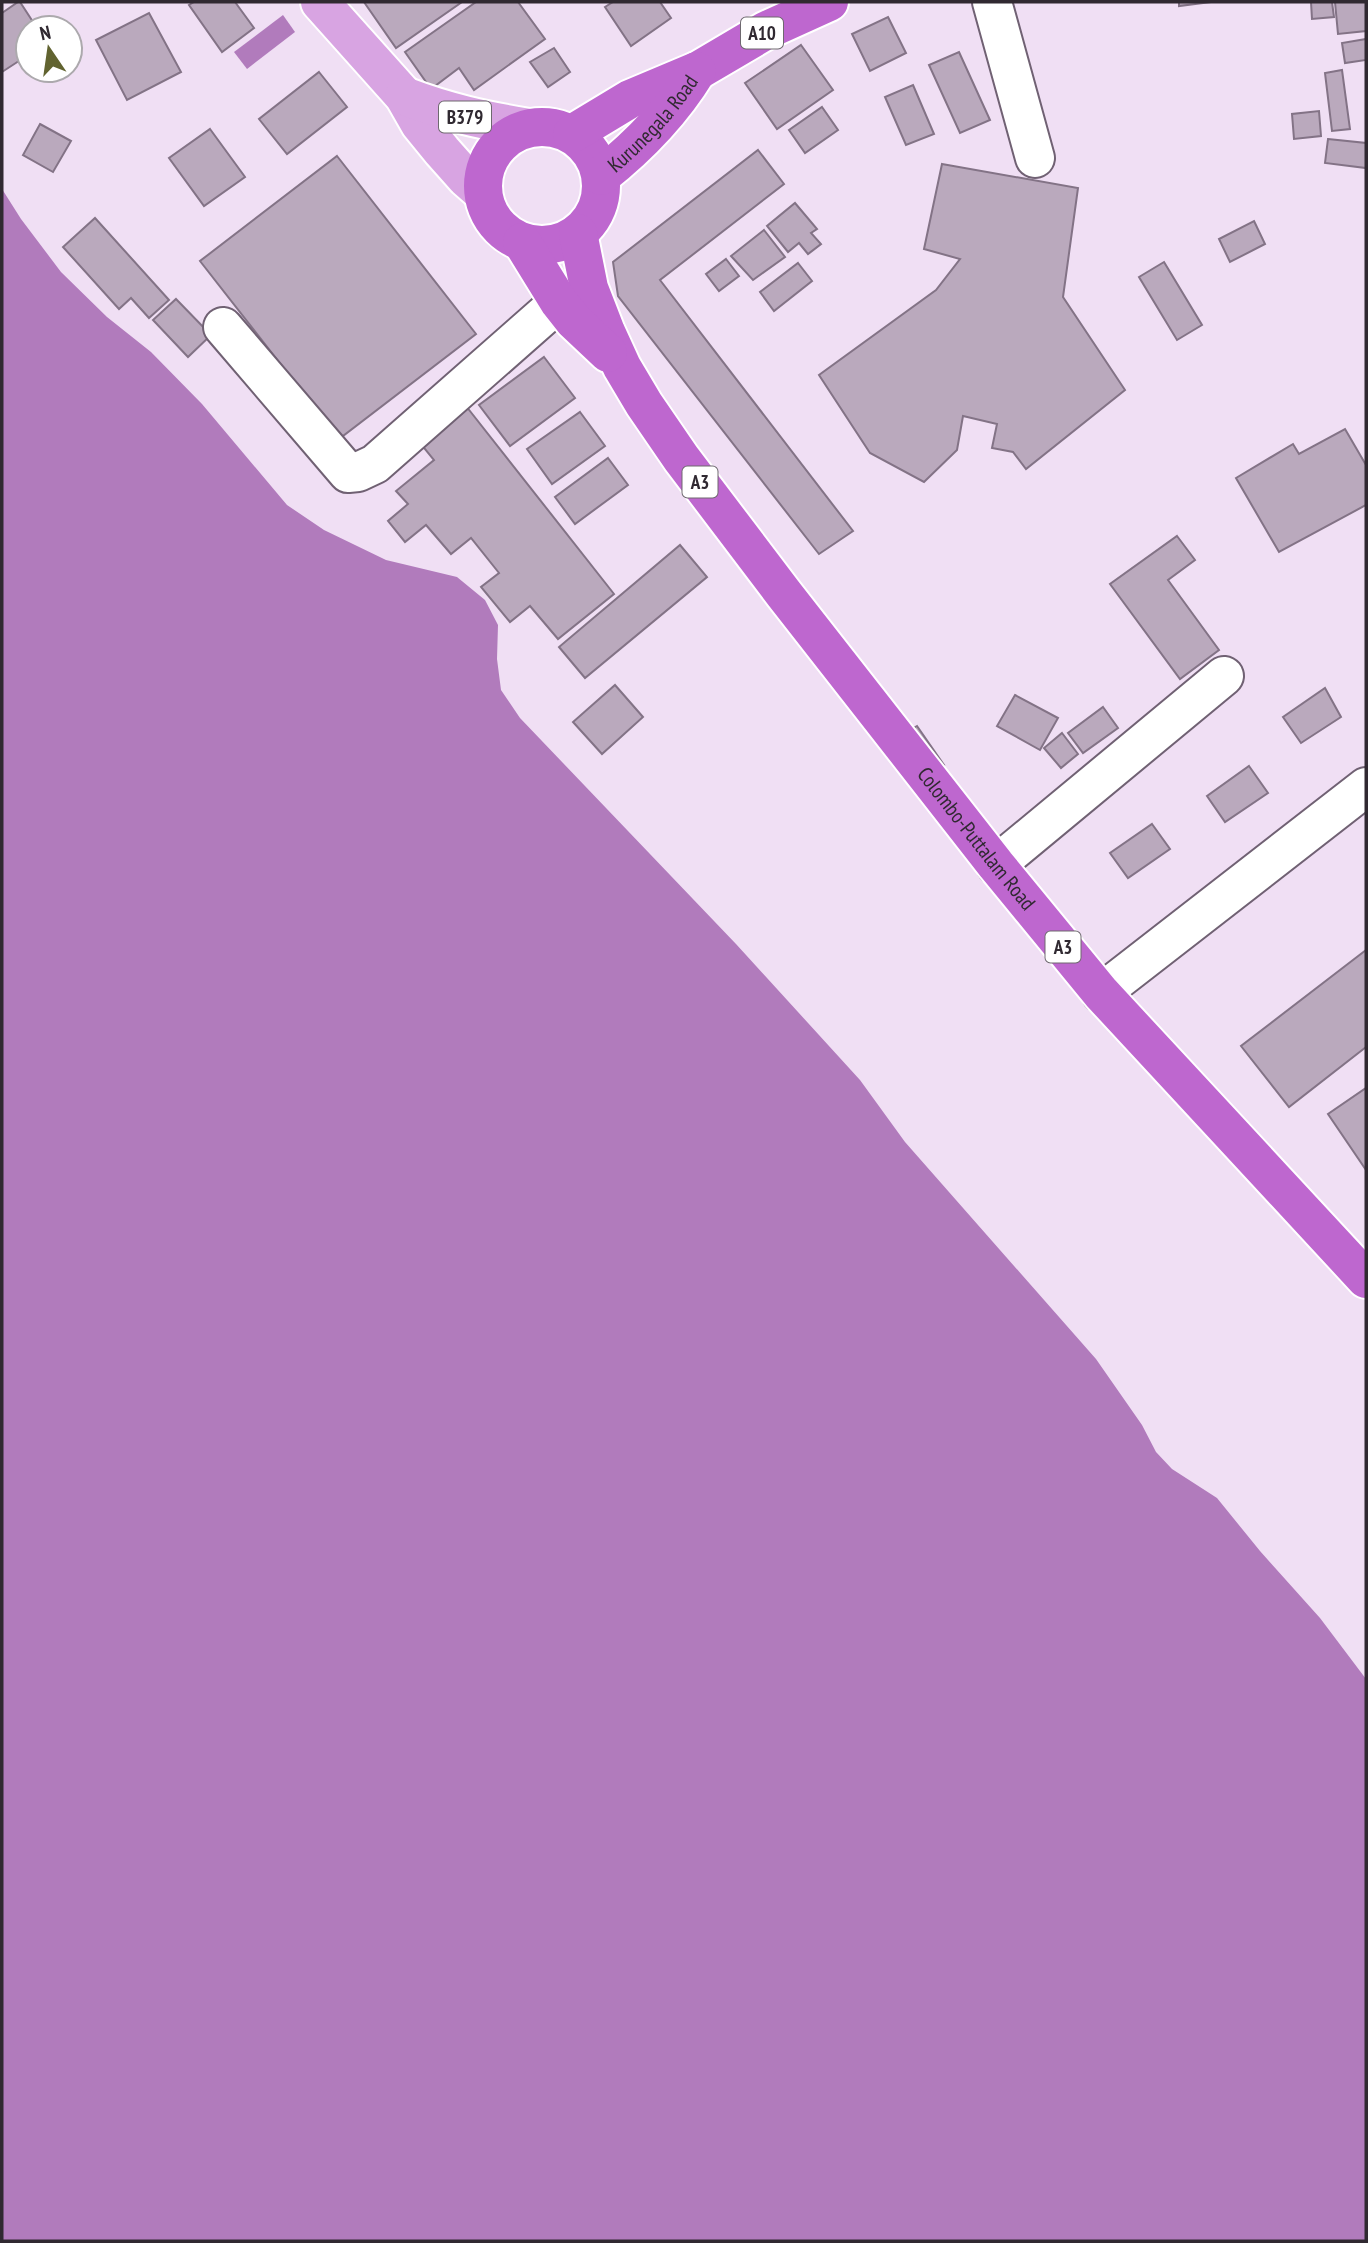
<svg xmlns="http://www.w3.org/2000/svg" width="1368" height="2243" font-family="'PT Sans Narrow',sans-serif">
<rect width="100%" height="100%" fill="#f0dff4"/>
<!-- water -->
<g fill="#b17bbc">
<polygon points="283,15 295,32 247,69 234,52"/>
<polygon points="2,189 21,219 61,272 107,317 151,352 202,404 287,505 324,530 386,560 457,577 485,600 498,625 497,659 501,690 520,718 736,944 860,1080 905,1142 1096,1359 1142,1425 1156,1452 1172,1469 1217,1498 1260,1551 1320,1618 1366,1679 1366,2241 2,2241"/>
</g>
<!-- building -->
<g fill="#baa9bd" stroke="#837386" stroke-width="2">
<polygon points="18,2 20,2 37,28 28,28 28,55 2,72 2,13"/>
<polygon points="194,2 235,2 254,28 222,52 189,5"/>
<polygon points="364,2 462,2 396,48"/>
<polygon points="476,2 518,2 545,39 474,90 459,68 431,89 405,52"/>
<polygon points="613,2 660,2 671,18 631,46 605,7"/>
<polygon points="1179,2 1211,2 1179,6"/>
<polygon points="1311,2 1332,2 1334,17 1312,19"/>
<polygon points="1335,2 1366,2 1366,31 1338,34"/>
<polygon points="149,13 181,72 127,100 96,40"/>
<polygon points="888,17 906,53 870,71 852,34"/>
<polygon points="1366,39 1366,60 1345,63 1342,43"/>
<polygon points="801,45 833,90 777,129 745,83"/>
<polygon points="554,48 570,72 548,87 530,62"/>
<polygon points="959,52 990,120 960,133 929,65"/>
<polygon points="1342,70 1350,129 1332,131 1325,73"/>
<polygon points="319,72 347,107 287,154 259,119"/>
<polygon points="913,85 934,134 906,145 885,97"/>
<polygon points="822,107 838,130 805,153 789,130"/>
<polygon points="1319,111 1321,136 1294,139 1292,114"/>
<polygon points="40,124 71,141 53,172 23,155"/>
<polygon points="210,129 245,177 204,206 169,158"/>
<polygon points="1328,139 1366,143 1366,168 1325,163"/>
<polygon points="758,150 784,184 660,280 853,531 819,554 618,296 613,262"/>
<polygon points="337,156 476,334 339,439 200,261"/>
<polygon points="942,164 1078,188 1063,297 1125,390 1026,469 1013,452 992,448 997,424 963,416 957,450 924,482 870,453 819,375 936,290 960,259 924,249"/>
<polygon points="795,203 817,229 811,233 821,244 808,254 799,243 788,252 767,226"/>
<polygon points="95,218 169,300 149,318 131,298 119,309 63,247"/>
<polygon points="1254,221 1265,244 1230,262 1219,239"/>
<polygon points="764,230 785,257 753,280 731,256"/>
<polygon points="726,259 739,276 719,291 706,274"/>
<polygon points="1164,262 1202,325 1177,340 1139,277"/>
<polygon points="798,263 812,281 774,311 760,292"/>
<polygon points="176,299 211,335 188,357 153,320"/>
<polygon points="544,357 575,398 510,446 479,405"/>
<polygon points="466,406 614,594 558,639 530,606 510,622 481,587 499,573 471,538 451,554 426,525 405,542 388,521 408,504 396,491 434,460 420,443"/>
<polygon points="580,412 605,446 552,484 527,449"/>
<polygon points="1345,429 1366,465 1366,505 1279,552 1236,478 1293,444 1299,454"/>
<polygon points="608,458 628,485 575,524 555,497"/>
<polygon points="1177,536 1195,560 1168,580 1219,650 1180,679 1110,584"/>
<polygon points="680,545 707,577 585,678 559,647"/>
<polygon points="615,685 643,717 602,754 573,722"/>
<polygon points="1325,688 1341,717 1301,743 1283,717"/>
<polygon points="1015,695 1058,718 1040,750 997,726"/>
<polygon points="1103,707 1118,728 1083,753 1068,733"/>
<polygon points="917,726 944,765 932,772 905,733"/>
<polygon points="1062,733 1078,754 1061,768 1044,748"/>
<polygon points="1249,766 1268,793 1225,822 1207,796"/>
<polygon points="1152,824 1170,849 1128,878 1110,853"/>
<polygon points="1366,950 1366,1047 1289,1107 1241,1046"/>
<polygon points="1366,1088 1366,1170 1328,1114"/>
</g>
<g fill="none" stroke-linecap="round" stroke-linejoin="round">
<!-- minor casing -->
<g stroke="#706173" stroke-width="42">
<g id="minor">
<polyline points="992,2 1035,158"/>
<polyline points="223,327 348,473 358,472 375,464 559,302"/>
<polyline points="996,865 1224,676"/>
<polyline points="1101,993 1366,787"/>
</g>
</g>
<!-- major casing -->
<g stroke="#fff" stroke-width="42">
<g id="major">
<polyline points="320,2 404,96 420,124 442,151 466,178 482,192"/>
<path d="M404,96c45,17 78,24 125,32"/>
</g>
</g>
<!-- highway casing -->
<g stroke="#fff" stroke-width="42">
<g id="highway">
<circle cx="542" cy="186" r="59"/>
<polyline points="572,134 630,99 699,70 765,31 829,2"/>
<path id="s1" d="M601,176c38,-30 71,-64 96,-105"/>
<path id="s2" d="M578,233l11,55 17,44 16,35 22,37 37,54 103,136 212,271 105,128 265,286"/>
<polyline points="522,242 559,302 574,321 608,353"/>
</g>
</g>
<!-- minor -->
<use href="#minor" stroke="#fff" stroke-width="38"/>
<!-- major -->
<use href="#major" stroke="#d8a4e2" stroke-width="38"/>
<!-- highway -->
<use href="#highway" stroke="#be67cf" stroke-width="38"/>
</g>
<g text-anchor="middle" stroke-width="5" stroke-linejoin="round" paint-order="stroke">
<!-- shield labels -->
<g fill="#fff" stroke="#6e696f" stroke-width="2">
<rect x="741" y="17.5" width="42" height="31" rx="5"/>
<rect x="439" y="101.5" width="52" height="31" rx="5"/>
<rect x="682.5" y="466.5" width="35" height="31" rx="5"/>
<rect x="1045.5" y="931.5" width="35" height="31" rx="5"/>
</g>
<g font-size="19" font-weight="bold" fill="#302931">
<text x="762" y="40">A10</text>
<text x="465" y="124">B379</text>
<text x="700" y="489">A3</text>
<text x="1063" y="954">A3</text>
</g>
<!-- street labels -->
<g font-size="21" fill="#302931" stroke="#fff">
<text dy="7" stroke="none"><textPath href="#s1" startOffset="74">Kurunegala Road</textPath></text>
<text dy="7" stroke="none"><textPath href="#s2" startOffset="732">Colombo-Puttalam Road</textPath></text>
</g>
</g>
<!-- border -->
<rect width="1368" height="2243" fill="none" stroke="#302931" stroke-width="7"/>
<!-- north arrow -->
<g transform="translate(49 49) rotate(347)"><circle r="33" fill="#ffffff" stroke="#aca9ad" stroke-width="2"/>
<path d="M0-5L12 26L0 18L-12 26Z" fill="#616330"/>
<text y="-10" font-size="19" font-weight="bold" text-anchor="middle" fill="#302931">N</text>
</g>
</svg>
